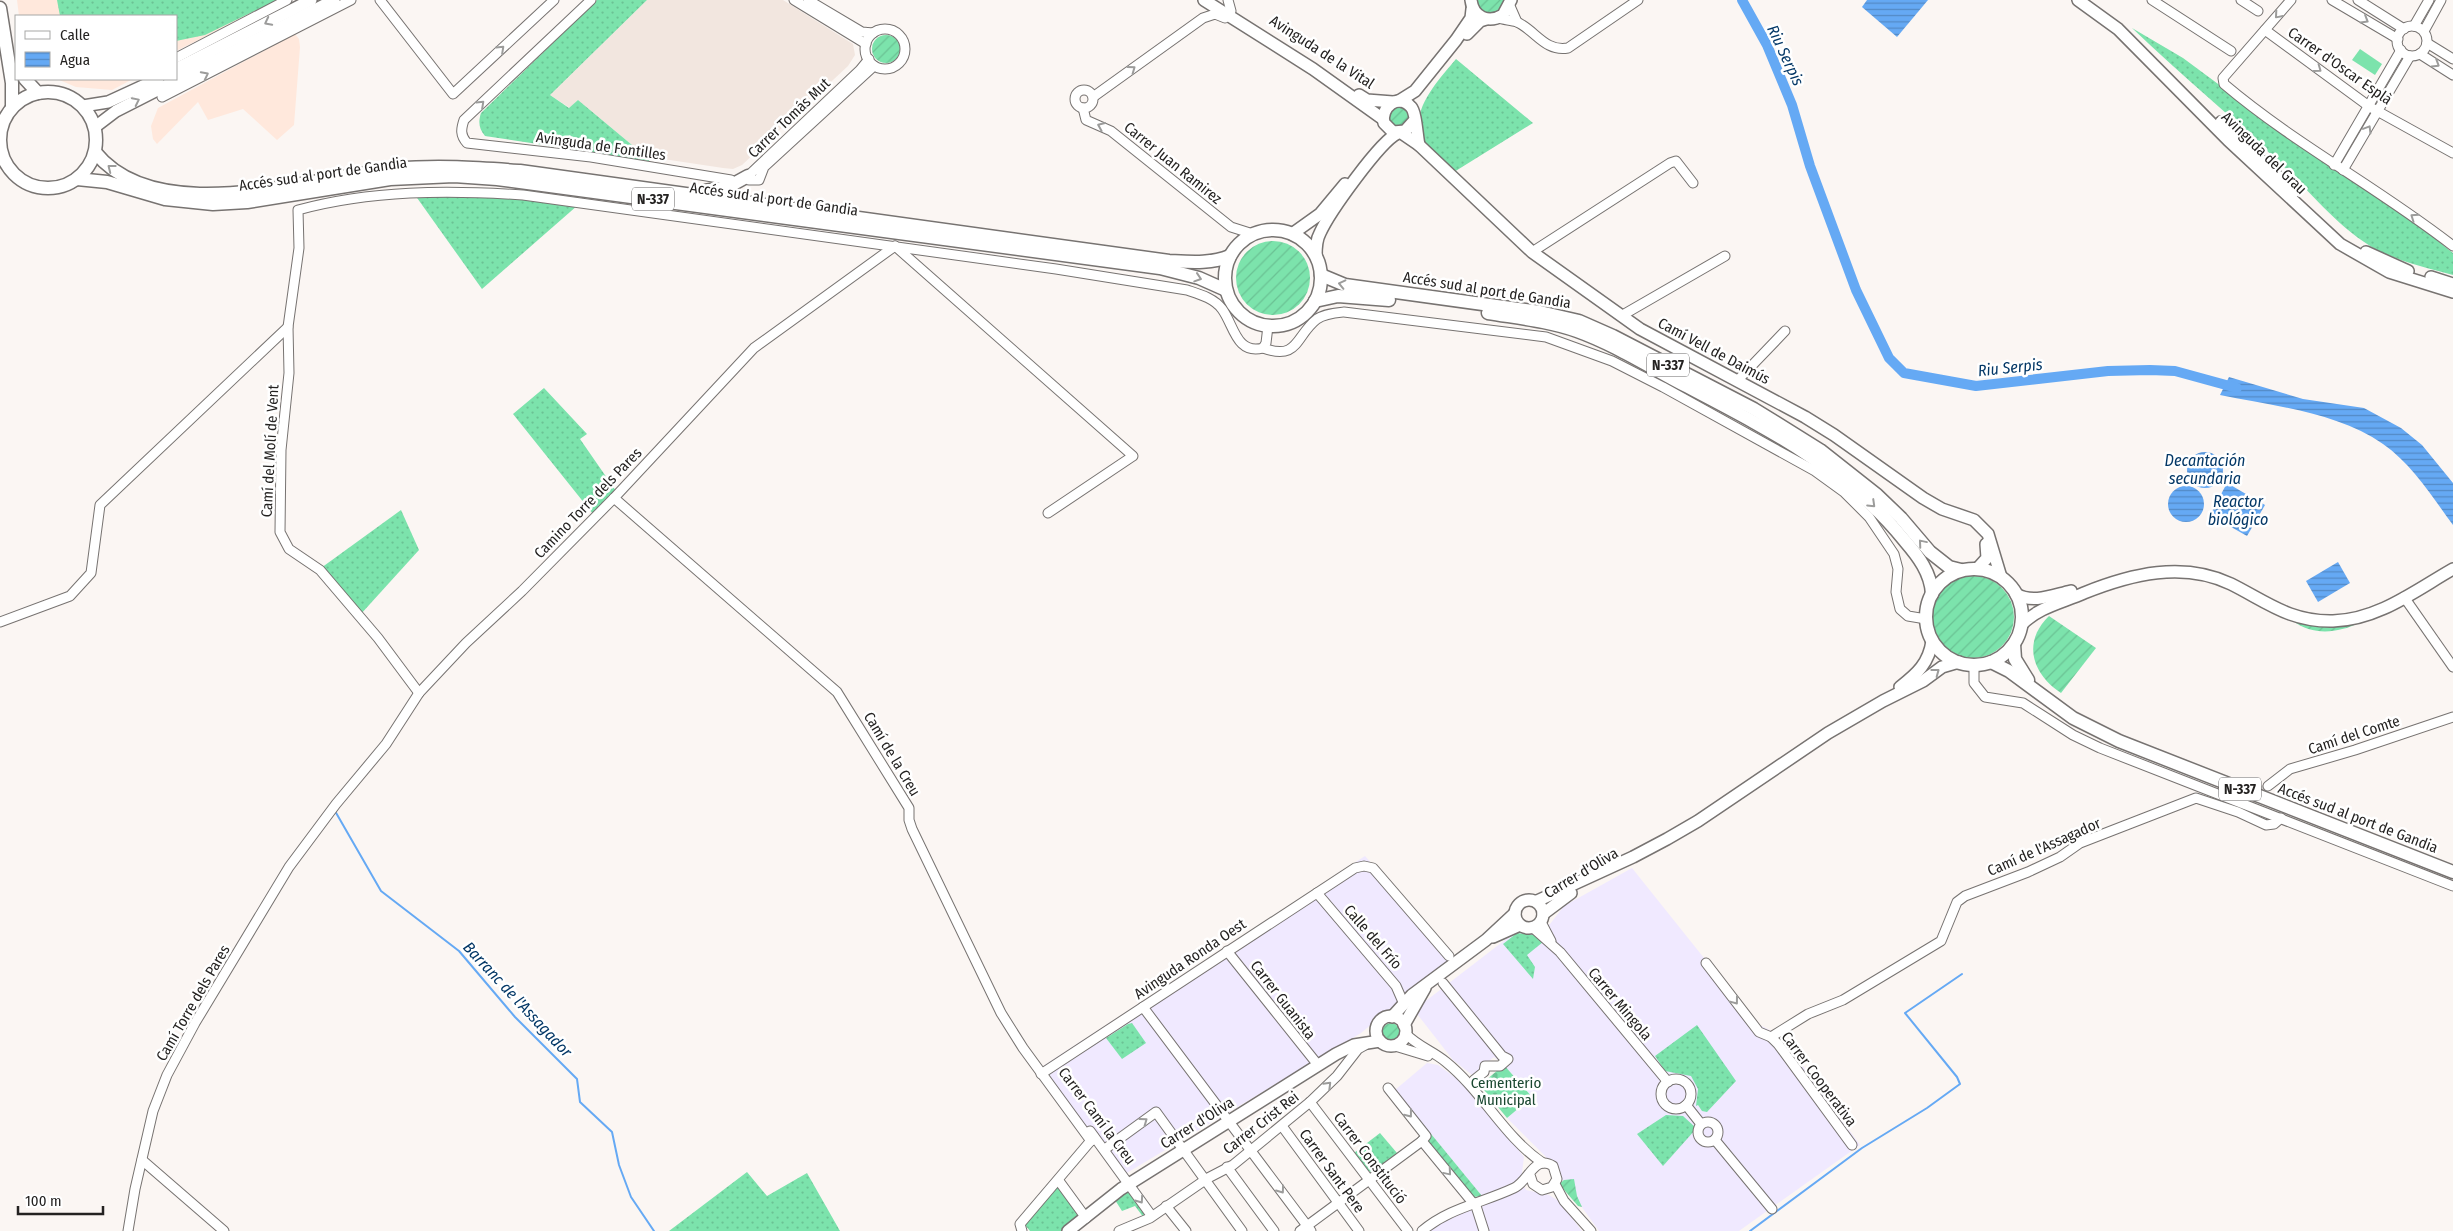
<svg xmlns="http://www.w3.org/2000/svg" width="2453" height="1231" font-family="'Fira Sans Condensed',sans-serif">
<defs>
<pattern id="grass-dots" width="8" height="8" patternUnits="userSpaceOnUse" patternTransform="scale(1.25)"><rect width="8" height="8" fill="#7ce3ac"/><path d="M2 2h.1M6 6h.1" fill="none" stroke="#6bc294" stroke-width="1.8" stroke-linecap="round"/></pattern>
<pattern id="cemetery-stones" width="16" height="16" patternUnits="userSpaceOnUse" patternTransform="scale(1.25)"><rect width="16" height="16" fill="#7ce3ac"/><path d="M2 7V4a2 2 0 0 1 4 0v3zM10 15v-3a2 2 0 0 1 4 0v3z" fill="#6bc294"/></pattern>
<pattern id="garden-furrows" width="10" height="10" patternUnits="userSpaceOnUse" patternTransform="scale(1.25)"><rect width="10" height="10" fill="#7ce3ac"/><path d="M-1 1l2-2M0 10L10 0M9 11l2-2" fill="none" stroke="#6bc294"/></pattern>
<pattern id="water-rules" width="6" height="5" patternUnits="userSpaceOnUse" patternTransform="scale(1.25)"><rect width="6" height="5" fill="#65a9f4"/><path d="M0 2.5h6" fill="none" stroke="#5389c5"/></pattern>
</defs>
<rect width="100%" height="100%" fill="#fbf6f3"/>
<!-- commercial -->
<g fill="#ffe8dc">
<polygon points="17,0 280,0 176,51 176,16 19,16"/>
<polygon points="295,34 299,39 300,47 294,125 277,140 243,109 208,120 198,102 157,144 153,139 151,126 158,108"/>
<polygon points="57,79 133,79 112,90 76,87"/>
</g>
<!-- industrial -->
<g fill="#f0e9ff">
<polygon points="1365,856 1453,957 1361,1033 1125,1174 1090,1137 1040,1068"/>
<polygon points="1632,868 1756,1023 1781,1036 1860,1145 1739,1231 1599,1231 1545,1156 1507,1118 1532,1097 1504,1065 1494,1057 1472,1075 1453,1060 1414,1010 1514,933 1533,933 1550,924 1564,906"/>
<polygon points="1427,1063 1438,1065 1460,1081 1497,1122 1524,1157 1521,1180 1526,1190 1549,1195 1559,1201 1582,1231 1429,1231 1445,1219 1483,1206 1482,1196 1395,1090"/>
</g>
<!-- built -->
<polygon fill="#f2e6df" points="647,0 783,0 853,44 855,55 848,66 742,165 733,169 723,168 650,157 638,150 578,100 570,108 550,95"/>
<!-- grass -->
<g fill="url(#grass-dots)">
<polygon points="57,0 277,0 205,35 176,41 176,16 60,16"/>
<path d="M597,0h50l-97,95 19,13 9,-8 60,50 12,7 -1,4 -164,-25c-6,-7 -7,-14 -4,-23z"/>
<path d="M2132,28l51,30 139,103 88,58 43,34v22c-25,-7 -52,-13 -76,-25 -37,-21 -63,-54 -93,-83 -49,-48 -102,-91 -152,-139z"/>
<path d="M1456,59l77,64 -79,49c-9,-9 -22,-18 -29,-28 -20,-30 13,-63 31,-85z"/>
<polygon points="415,195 497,196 578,205 482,289"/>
<polygon points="544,388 587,434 580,439 616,491 593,514 513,414"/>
<polygon points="401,510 419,550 360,615 321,568"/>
<polygon points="1517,933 1534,935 1543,942 1527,955 1535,967 1533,979 1503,944"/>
<polygon points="1132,1023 1146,1043 1122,1059 1106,1038 1128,1024"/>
<polygon points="1697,1025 1736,1081 1707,1112 1702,1111 1698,1105 1696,1106 1698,1089 1691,1076 1665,1071 1655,1056"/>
<polygon points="1666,1115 1683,1116 1695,1127 1695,1130 1663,1166 1637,1134"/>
<polygon points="1380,1133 1397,1153 1372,1172 1368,1171 1354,1153"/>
<polygon points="747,1172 767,1196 807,1173 840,1231 669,1231"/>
<polygon points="1058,1187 1080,1217 1062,1231 1030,1231 1025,1225"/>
<polygon points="1129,1191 1148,1217 1144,1218 1135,1206 1122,1211 1115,1200"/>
</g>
<!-- cemetery -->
<polygon fill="url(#cemetery-stones)" points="1504,1065 1532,1097 1507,1118 1480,1085"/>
<!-- garden -->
<g fill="url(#garden-furrows)">
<polygon points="1475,0 1507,0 1497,15 1481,12"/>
<circle cx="886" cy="49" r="14"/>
<polygon points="1394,106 1405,107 1411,117 1406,127 1390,126 1387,115"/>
<circle cx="1273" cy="278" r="37"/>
<circle cx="1973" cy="617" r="41"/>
<path d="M2049,616l47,32 -35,45c-29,-19 -39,-51 -12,-77z"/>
<path d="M2293,621l30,5 36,-3c-21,10 -46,13 -66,-2z"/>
<circle cx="1391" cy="1032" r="9"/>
<polygon points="1395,1090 1482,1196 1474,1197 1427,1140"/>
<polygon points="1574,1179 1577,1196 1582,1207 1578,1206 1559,1184 1564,1180"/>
</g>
<!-- pitch -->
<polygon fill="#7ce3ac" points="2360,49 2382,64 2375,75 2352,60"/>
<!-- water -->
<g fill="url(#water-rules)">
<polygon points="1867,0 1928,0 1897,37 1862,7"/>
<path d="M2229,377l74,22 61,9 37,20 21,17 31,38v42c-20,-27 -41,-61 -70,-81 -46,-32 -110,-38 -163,-49z"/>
<circle cx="2205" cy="470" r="18"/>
<polygon points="2227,483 2265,505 2247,536 2210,515"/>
<circle cx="2186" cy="504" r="18"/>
<polygon points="2338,562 2350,583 2318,602 2306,581"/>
</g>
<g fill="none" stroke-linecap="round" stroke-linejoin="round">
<!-- stream -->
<g stroke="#65a9f4" stroke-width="2">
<polyline points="335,811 381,891 459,951 515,1017 577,1079 580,1102 612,1132 619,1165 631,1197 654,1231"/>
<polyline points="1750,1231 1862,1148 1927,1108 1960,1084 1957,1077 1905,1013 1962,974"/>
</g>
<!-- river -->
<polyline stroke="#65a9f4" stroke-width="10" points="1742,0 1767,45 1792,105 1810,166 1856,290 1889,358 1904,373 1976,386 2108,371 2150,370 2175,371 2237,388"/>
<!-- minor-tunnel -->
<polyline stroke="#d0ccc9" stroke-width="9" stroke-dasharray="9 4.5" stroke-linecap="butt" points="2238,812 2268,786"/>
<!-- minor casing -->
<g stroke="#777371" stroke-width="11">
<g id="minor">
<polyline points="380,0 453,94 554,0"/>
<path d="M591,0l-127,120c-3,9 -4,15 3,23l124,14 140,23"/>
<polyline points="794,0 866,44"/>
<polyline points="808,0 862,32 873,33"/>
<polyline points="1228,0 1231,11"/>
<polyline points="2152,0 2231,51"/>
<polyline points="2241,0 2258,11"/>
<path d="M2291,0l-68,78 1,6c72,61 155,104 229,162"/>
<polyline points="2332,0 2398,39"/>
<polyline points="2358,0 2404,29"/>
<polyline points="1510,6 1517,22"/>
<path d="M1498,18c6,2 14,2 19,4 19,9 28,30 51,26l70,-48"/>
<polyline points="2414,26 2429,0"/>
<circle cx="2412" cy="41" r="15"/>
<circle cx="885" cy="49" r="20"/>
<polyline points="2265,30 2370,107 2453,153"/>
<polyline points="2424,31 2441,0"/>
<polyline points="2427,43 2453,59"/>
<polyline points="2420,54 2453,75"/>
<polyline points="176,58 287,0"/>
<polyline points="869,59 860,70 748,176 749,180 759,180 764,167 874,66"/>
<circle cx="1084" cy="99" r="9"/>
<polyline points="162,97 351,0"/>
<polyline points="1093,97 1203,18 1215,14 1225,18"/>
<polyline points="1083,108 1086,120 1111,131 1231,227 1253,234"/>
<polyline points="2334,165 2401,50"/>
<polyline points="2343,170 2410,56"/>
<polyline points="895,246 1133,456 1048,513"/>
<polyline points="1532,252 1670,163 1676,161 1693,183"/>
<polyline points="1621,316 1725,256"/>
<path d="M1263,348c36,13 32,-12 54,-29 7,-5 18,-6 27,-7l202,25 66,24 51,26 152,84 29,21 25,25 25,37 4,15 -2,23 4,17 8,7 18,3"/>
<polyline points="1737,381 1785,331"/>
<polyline points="614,498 837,692 909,808 909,820 912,829 1001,1013 1023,1048 1091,1141"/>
<polyline points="2404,597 2453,667"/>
<polyline points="0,622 70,596 91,573 100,505 288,327"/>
<polyline points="1974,665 1974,683 1985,697 2023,703 2073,735 2100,748 2453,886"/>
<path d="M419,693l-41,-55 -58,-68 -31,-21 -9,-17 1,-82 8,-77 -1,-46 11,-79 -1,-38c73,-20 150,-20 225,-15l533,74 131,21c12,4 27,8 35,19 12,16 14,46 41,39l3,-5 2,-17"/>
<polyline points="2268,786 2290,769 2355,750 2453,717"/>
<polyline points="1317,893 1396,986 1403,1002"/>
<polyline points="1541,922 1551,941"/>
<polyline points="1533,928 1560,952 1668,1082"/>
<polyline points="1227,951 1318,1065"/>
<polyline points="1706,963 1759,1032 1771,1037 1778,1044 1852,1145"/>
<polyline points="1443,983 1502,1056 1508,1059 1500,1066 1485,1066 1484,1072 1474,1080"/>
<polyline points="1143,1007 1311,1231"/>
<path d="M1405,1033c12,13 28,18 41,29 37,30 58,75 97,101"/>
<polyline points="1771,1037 1808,1014 1843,1000 1941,941 1957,902 1965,896 2028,872 2060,857 2080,843 2196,798 2238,812 2266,825 2274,824 2281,818"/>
<polyline points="1395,1046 1428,1056"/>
<polyline points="1041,1074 1355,868 1364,866 1373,868 1449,956"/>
<circle cx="1676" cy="1094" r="15"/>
<polyline points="1388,1088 1426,1136 1422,1141"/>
<polyline points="1310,1102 1408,1231"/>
<polyline points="1686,1105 1701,1124"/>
<circle cx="1708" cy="1132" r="10"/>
<polyline points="1282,1126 1359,1231"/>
<polyline points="1090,1131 1151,1215"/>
<polyline points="1715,1140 1772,1209"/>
<polyline points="1422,1141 1473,1203"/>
<polyline points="1105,1149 1156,1112 1242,1231"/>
<polyline points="142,1160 224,1231"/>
<polyline points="1227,1167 1274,1231"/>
<polyline points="1059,1181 1086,1218"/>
<polyline points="1555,1184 1564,1201 1591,1231"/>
<polyline points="1475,1203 1484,1231"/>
<polyline points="1166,1206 1186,1231"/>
<polyline points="128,1231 135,1189 153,1111 167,1075 195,1023 289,867 336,804 386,744 419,693 466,643 522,591 614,498 754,348 895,246"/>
<polyline points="1022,1231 1020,1224 1094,1137"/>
<polyline points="1119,1231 1150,1218 1208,1178 1233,1165 1310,1102 1337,1076 1358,1049 1365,1045"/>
<polyline points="1300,1231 1422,1141"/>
<path d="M1422,1231c27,-23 60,-28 92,-43 15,-7 20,-34 39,-22l4,13 -5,8 -10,3 -9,-6 -3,-9"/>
</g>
</g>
<!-- major casing -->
<g stroke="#777371" stroke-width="14">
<g id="major">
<polyline points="1204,0 1313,69 1383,119"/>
<path d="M1471,0c2,17 17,24 32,15l8,-15"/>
<polyline points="2078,0 2118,29 2228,140 2340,244 2389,272 2453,292"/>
<polyline points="1467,34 1480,21 1486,19"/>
<polyline points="176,69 311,0"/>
<polyline points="1359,95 1367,100 1393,102"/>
<polyline points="1399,101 1415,91 1456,40 1471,18 1472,9"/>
<polyline points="83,106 108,102 158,79"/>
<path d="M1414,121l-9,10 -12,1 -9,-9c-4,-15 14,-31 27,-16 5,5 6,29 8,38"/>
<polyline points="2221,122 2294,192"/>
<polyline points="95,127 116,111 334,0"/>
<polyline points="1400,132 1419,145 1532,252 1640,329 1805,417 1834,435 1923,498 1942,509 1974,520 1988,534 2001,577"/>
<polyline points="1292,234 1320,214 1345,184"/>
<polyline points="2366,252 2408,271"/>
<path d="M1316,256c0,-8 0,-16 4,-23 9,-20 60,-92 78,-100"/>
<polyline points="2431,277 2453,284"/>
<polyline points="1978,568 1987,558 1986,544"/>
<path d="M2016,594c17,10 37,1 55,-3"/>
<path d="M2021,625c18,-18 40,-22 63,-32 47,-19 99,-32 147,-9 36,18 59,38 102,37 45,-1 83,-31 120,-52"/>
<path d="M1900,687c17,-13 29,-24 32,-46"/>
<circle cx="1529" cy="914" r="14"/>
<polyline points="1537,901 1633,857 1667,839 1698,821 1828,733 1883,701 1923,681 1942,667 1959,662"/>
<polyline points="1543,914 1571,893"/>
<polyline points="1493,937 1520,925"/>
<circle cx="1391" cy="1031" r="15"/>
<polyline points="1392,1017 1412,995 1486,940 1515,913"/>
<polyline points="1404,1025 1425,988"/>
<polyline points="1068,1231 1121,1189 1336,1054 1354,1045 1380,1041"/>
</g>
</g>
<!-- highway casing -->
<g stroke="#777371" stroke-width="15">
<g id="highway">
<polyline points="0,8 12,83 12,107"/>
<polyline points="25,79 38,93"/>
<circle cx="48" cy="140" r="48"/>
<path d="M95,152c62,78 216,25 300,17 42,-4 83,-1 125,2l649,90c21,1 42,3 61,-5"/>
<polyline points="77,179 107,182 165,199 213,204 247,202 390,179 454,176 497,179 1160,268 1199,278 1226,290"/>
<polyline points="705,191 728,187 748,176"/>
<circle cx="1273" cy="278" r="48"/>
<polyline points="1321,275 1345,285 1540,312 1579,321 1613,336 1754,409 1820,450 1877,495 1901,518 1930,552 1949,567 1961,570"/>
<polyline points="1315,301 1338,296 1389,300"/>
<path d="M1488,313c30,5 61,8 89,18 39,14 74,37 111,56 80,42 159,82 217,154 13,15 26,32 27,53"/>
<circle cx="1974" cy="617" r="48"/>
<polyline points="2014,644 2015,659 2028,680"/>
<polyline points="1991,662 2009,671 2073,718 2119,741 2453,872"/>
</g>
</g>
<!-- minor -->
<use href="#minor" stroke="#fff" stroke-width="9"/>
<!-- major -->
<use href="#major" stroke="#fff" stroke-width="11"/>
<!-- highway -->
<use href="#highway" stroke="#fff" stroke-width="12"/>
</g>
<!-- one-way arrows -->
<defs><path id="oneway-chevron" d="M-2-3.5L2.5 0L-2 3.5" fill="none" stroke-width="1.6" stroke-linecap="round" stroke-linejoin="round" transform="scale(1.25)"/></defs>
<g stroke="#9c9c9b">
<use href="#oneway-chevron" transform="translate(2278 15) rotate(131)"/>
<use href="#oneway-chevron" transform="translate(2365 20) rotate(31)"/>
<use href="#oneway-chevron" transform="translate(268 22) rotate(153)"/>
<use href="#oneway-chevron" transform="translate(501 49) rotate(-43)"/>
<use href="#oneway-chevron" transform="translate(2436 64) rotate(32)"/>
<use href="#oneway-chevron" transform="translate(1132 69) rotate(-36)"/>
<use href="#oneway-chevron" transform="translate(2318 69) rotate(36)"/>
<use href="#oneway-chevron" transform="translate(205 75) rotate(-27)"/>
<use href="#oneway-chevron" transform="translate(136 101) rotate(-26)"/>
<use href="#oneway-chevron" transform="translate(481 104) rotate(-43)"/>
<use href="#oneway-chevron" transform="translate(1101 126) rotate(-157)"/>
<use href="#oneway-chevron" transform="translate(2368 129) rotate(-59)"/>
<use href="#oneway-chevron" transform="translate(111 168) rotate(-142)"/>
<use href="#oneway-chevron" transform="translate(2414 217) rotate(-145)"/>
<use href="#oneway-chevron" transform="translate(1198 278) rotate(18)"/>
<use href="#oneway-chevron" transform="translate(1342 284) rotate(-167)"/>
<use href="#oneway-chevron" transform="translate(1872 504) rotate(44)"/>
<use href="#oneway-chevron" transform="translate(1922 543) rotate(-130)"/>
<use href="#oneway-chevron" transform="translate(1936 672) rotate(-37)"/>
<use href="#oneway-chevron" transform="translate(1735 1001) rotate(53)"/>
<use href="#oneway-chevron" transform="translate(1328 1085) rotate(-45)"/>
<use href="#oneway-chevron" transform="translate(1409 1114) rotate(52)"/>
<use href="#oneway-chevron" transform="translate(1144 1121) rotate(-36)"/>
<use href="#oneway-chevron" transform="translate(1448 1172) rotate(50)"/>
<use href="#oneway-chevron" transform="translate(1281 1190) rotate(54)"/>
<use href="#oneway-chevron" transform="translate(1140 1200) rotate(55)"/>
</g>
<g text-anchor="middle" stroke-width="5" stroke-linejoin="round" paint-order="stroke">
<!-- shield labels -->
<g fill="#fff" stroke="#666464" stroke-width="1">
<rect x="632" y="187.5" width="42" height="23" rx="4"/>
<rect x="1647" y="353.5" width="42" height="23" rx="4"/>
<rect x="2219" y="777.5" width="42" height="23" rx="4"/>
</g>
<g font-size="14" font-weight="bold" fill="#242221">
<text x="653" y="204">N-337</text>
<text x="1668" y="370">N-337</text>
<text x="2240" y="794">N-337</text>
</g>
<!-- street labels -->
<g font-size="15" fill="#242221" stroke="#fff">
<text transform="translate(1322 52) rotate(33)" y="5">Avinguda de la Vital</text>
<text transform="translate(2340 66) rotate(35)" y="5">Carrer d'Oscar Esplà</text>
<text transform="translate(789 118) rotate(-44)" y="5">Carrer Tomás Mut</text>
<text transform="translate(601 146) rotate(8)" y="5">Avinguda de Fontilles</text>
<text transform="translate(2264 153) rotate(44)" y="5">Avinguda del Grau</text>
<text transform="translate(1173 163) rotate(39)" y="5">Carrer Juan Ramirez</text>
<text transform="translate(323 174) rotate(-8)" y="5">Accés sud al port de Gandia</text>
<text transform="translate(774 199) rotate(8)" y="5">Accés sud al port de Gandia</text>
<text transform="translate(1487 290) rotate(9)" y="5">Accés sud al port de Gandia</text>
<text transform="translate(1714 351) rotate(28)" y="5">Camí Vell de Daimús</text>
<text transform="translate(270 451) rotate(-87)" y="5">Camí del Molí de Vent</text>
<text transform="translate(588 503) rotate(-46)" y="5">Camino Torre dels Pares</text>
<text transform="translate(2354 735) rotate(-18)" y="5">Camí del Comte</text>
<text transform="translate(892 754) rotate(59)" y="5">Camí de la Creu</text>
<text transform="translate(2358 818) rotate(21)" y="5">Accés sud al port de Gandia</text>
<text transform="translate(2044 847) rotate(-24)" y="5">Camí de l'Assagador</text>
<text transform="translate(1581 873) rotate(-31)" y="5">Carrer d'Oliva</text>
<text transform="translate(1373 937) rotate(49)" y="5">Calle del Frío</text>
<text transform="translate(1190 959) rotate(-34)" y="5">Avinguda Ronda Oest</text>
<text transform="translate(1283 1000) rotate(52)" y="5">Carrer Guanista</text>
<text transform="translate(193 1003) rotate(-60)" y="5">Camí Torre dels Pares</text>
<text transform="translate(1620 1004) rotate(50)" y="5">Carrer Mingola</text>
<text transform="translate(1819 1079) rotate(53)" y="5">Carrer Cooperativa</text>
<text transform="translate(1097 1116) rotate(53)" y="5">Carrer Camí la Creu</text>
<text transform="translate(1197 1123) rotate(-32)" y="5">Carrer d'Oliva</text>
<text transform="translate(1261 1123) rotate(-38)" y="5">Carrer Crist Rei</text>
<text transform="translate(1370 1158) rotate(53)" y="5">Carrer Constitució</text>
<text transform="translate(1332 1171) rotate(54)" y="5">Carrer Sant Pere</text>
</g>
<!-- park labels -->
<g font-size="15" fill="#194730" stroke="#fff">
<text x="1506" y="1088">Cementerio<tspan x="1506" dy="17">Municipal</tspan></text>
</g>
<!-- water labels -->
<g font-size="16" font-style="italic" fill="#033766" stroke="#fff">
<text transform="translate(1786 55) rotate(65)" y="6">Riu Serpis</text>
<text transform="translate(2010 367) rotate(-6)" y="6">Riu Serpis</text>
<text x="2205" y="466">Decantación<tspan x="2205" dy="18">secundaria</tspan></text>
<text x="2238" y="507">Reactor<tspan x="2238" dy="18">biológico</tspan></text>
<text transform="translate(518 999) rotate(47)" y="6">Barranc de l'Assagador</text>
</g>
</g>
<!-- legend -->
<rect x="15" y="15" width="162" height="65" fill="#ffffff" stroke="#a7a7a6"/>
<rect x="25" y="31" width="25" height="8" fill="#ffffff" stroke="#a7a7a6"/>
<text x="60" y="40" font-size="15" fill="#242221">Calle</text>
<rect x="25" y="52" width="25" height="15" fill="url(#water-rules)" stroke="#a7a7a6"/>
<text x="60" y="65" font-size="15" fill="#242221">Agua</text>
<!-- scale -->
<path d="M18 1206v8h85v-8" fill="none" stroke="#242221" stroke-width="2.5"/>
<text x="25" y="1206" font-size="15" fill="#242221" stroke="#ffffff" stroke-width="4" paint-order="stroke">100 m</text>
</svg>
